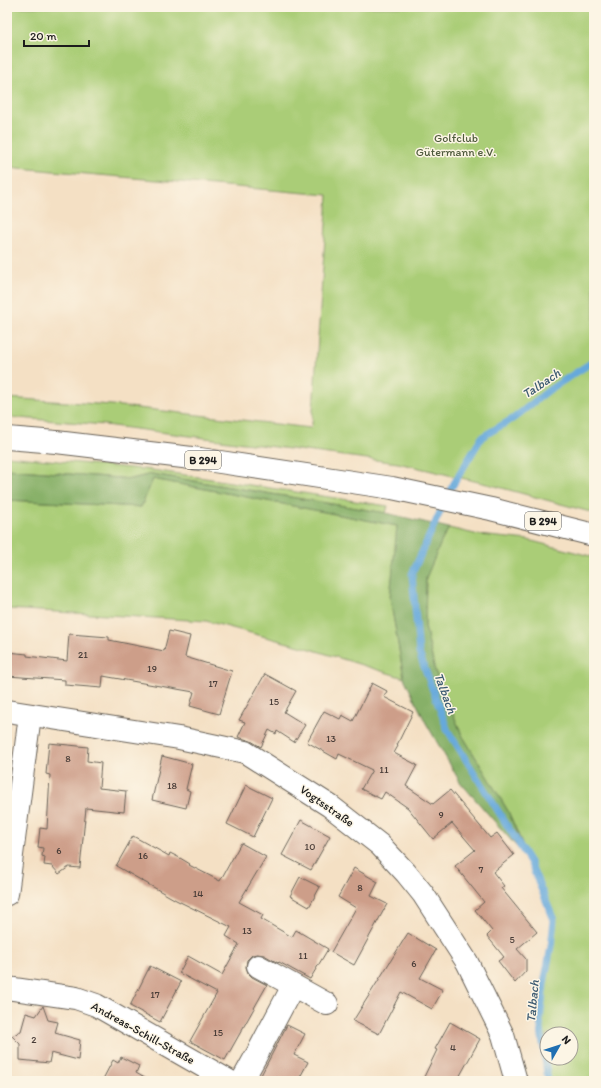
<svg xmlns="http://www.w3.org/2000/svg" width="601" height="1088" font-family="Itim,sans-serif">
<rect width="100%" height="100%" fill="#fcf5e5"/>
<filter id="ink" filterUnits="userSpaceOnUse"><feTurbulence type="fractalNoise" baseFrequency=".025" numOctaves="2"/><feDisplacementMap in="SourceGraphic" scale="8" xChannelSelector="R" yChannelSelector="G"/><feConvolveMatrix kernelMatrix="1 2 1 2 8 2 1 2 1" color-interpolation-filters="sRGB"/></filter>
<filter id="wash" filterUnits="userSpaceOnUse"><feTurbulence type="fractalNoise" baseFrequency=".012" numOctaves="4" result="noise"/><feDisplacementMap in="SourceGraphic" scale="16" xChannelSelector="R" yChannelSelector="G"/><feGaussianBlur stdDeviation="0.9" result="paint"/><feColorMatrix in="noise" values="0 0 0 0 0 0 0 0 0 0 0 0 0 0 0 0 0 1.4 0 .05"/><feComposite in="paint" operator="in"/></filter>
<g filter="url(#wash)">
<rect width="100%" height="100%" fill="#f4e0c4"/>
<!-- green -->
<g fill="#aacd77" stroke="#63744a" fill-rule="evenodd">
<polygon points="7,7 594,7 594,513 491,485 398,463 105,425 7,417 7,398 112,405 311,428 312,424 328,195 7,167"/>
<polygon points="7,456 152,470 388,506 386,513 152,474 131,479 7,469"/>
<polygon points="153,479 398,526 390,598 404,678 307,648 206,621 7,609 7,500 141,507"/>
<path d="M449,528l30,7 49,5 66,17v524h-46l-8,-60 4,-37 7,-37 3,-27 -24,-58 -22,-51 -46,-76 -27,-64 -10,-45 1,-49 16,-37zM547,1034h24v24h-24z"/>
</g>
<!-- forest -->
<polygon fill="#87b068" stroke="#526642" points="7,469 131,479 152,474 386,513 449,528 442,540 426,578 425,626 435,671 462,735 508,811 530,862 460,782 426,723 404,678 390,598 397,526 153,479 141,507 7,500"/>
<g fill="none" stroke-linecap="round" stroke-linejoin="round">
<!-- stream -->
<polyline stroke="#66a9db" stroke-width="7" points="548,1081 540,1021 544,984 551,946 554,920 530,862 448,731 419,653 412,574 450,490 482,437 514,418 549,390 594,361"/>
</g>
<g id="blocks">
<!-- building -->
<g fill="#cd9e89">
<polygon points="169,631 190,636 185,657 232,671 219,714 190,706 194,692 103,676 102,688 65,685 65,680 7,676 8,652 27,654 27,656 67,661 69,634 109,637 109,640 164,651"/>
<polygon points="265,674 296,691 284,712 305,725 294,742 277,731 276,734 269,730 261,747 251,741 238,737 245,722 239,720"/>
<polygon points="372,683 387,691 384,697 413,712 397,745 398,746 394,753 417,765 406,786 433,804 450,790 490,838 497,833 514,855 493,872 504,886 501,888 537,932 517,949 526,959 526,971 515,983 498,961 504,957 487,936 492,931 475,910 484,902 455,866 475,850 452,823 433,839 408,808 385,792 381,799 361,789 372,770 339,754 337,759 307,742 324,711 340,719 342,715 353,721"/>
<polygon points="49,743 88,747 87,761 101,763 99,788 126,791 124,812 86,808 80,868 69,867 59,874 52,866 44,865 45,857 42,856 43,848 38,847 40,828 47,829 50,775 46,774"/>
<polygon points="162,756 192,764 186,789 190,791 186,808 152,800"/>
<polygon points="246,785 272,798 253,837 227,824"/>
<polygon points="301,820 330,836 311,870 282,855"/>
<polygon points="133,836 169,856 170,853 180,858 190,864 189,865 220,881 241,843 266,857 239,902 263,915 261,919 292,937 296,930 328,949 310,979 279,962 278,963 264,955 257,954 252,955 247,960 246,967 248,973 252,977 267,985 225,1060 190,1041 217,993 179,973 188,956 222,975 239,944 226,936 231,927 176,900 116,866"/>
<polygon points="354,868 378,882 371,896 387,904 354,965 331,952 356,908 338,897"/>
<polygon points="300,877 320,887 309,907 290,896"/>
<polygon points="408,933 436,950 420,978 443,990 432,1009 401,992 379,1034 353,1021"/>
<polygon points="150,966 181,982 160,1022 130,1006"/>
<polygon points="43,1006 48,1020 58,1022 55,1033 80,1040 78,1060 51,1053 49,1063 20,1060 20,1044 12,1036 21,1031 26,1013 36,1016"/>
<polygon points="450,1022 480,1039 457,1081 422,1081 437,1050 435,1049"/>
<polygon points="287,1025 305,1034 294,1055 308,1062 298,1081 258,1081"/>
<polygon points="121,1057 139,1066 136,1073 150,1081 102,1081 113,1060 118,1063"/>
</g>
</g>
</g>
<g filter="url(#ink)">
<use href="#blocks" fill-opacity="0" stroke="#686157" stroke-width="1"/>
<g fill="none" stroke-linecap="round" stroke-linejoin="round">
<!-- street casing -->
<g stroke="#686157" stroke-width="24">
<g id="street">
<polyline points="7,711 179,738 245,752 330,806 380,845 406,873 423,894 467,962 503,1035 516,1081"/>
<polyline points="7,894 30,715"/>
<polyline points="258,966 327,1004"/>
<polyline points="7,988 76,998 96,1005 229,1081"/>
<polyline points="242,1081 257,1054 293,986"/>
</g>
</g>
<!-- highway casing -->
<g stroke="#686157" stroke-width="24">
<polyline id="highway" points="7,438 56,442 200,459 392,488 491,509 594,535"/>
</g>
<!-- street -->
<use href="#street" stroke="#fff" stroke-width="22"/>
<!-- highway -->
<use href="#highway" stroke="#fff" stroke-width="22"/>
</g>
</g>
<g text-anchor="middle" stroke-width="3" stroke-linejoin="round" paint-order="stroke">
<!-- number labels -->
<g font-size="10" fill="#483c37">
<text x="83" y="658">21</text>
<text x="152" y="672">19</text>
<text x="213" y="687">17</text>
<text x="274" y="705">15</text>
<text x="331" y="742">13</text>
<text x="68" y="762">8</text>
<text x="384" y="773">11</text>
<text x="172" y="789">18</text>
<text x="441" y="818">9</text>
<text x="310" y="850">10</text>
<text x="59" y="854">6</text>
<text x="143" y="859">16</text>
<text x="481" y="873">7</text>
<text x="360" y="891">8</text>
<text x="198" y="897">14</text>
<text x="247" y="934">13</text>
<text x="512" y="943">5</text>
<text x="303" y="959">11</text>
<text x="414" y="967">6</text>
<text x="155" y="998">17</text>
<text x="218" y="1036">15</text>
<text x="34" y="1043">2</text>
<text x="453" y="1051">4</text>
</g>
<!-- shield labels -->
<g fill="#fcf5e5" stroke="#5f5d58" stroke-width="1">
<rect x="185" y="451" width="36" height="18" rx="3"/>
<rect x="525" y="512" width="36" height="18" rx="3"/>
</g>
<g font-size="11" font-weight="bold" fill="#1c1c1c">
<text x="203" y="464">B 294</text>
<text x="543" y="525">B 294</text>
</g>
<!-- park labels -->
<g font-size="12" fill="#4e5a3c" stroke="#fcf5e5">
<text x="456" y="142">Golfclub<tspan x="456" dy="14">Gütermann e.V.</tspan></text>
</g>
<!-- street labels -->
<g font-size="12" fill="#1c1c1c" stroke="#fcf5e5">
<text transform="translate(327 806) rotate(35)" y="4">Vogtsstraße</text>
<text transform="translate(143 1033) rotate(29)" y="4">Andreas-Schill-Straße</text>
</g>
<!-- water labels -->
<g font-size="13" font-style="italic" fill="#3d5b72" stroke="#fcf5e5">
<text transform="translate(541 383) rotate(-34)" y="5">Talbach</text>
<text transform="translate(446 693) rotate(70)" y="5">Talbach</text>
<text transform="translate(532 1001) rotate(-85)" y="5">Talbach</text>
</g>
</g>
<!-- margin -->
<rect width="601" height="1088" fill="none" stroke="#fcf5e5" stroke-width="24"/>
<!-- north arrow -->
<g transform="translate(559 1046) rotate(51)"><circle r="19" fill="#fcf5e5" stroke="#a29e95"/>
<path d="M0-3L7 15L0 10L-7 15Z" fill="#1f6fb2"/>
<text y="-6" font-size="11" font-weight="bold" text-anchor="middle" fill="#1c1c1c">N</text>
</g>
<!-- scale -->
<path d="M24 40v6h65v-6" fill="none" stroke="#1c1c1c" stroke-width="2"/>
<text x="30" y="40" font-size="12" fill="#1c1c1c" stroke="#fcf5e5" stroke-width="3" paint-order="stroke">20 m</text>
</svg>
